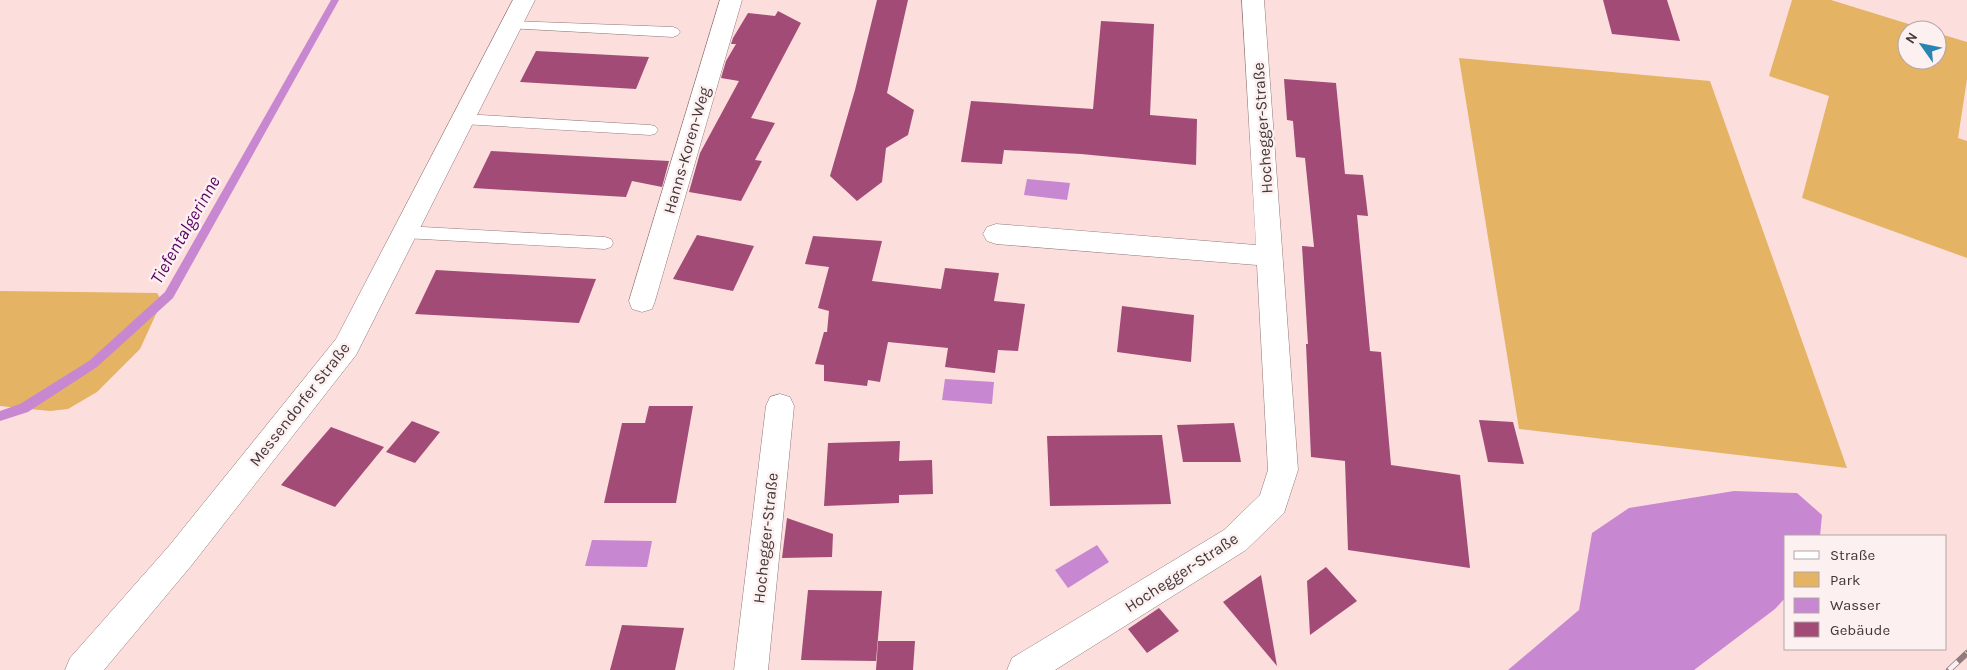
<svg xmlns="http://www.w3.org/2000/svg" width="1967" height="670" font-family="Karla,sans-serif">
<rect width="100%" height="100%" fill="#fcdedd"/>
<!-- green -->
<g fill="#e4b364">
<polygon points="1792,0 1831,0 1928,30 1907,30 1907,60 1937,60 1937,33 1967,42 1967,79 1958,138 1967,141 1967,258 1802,198 1829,96 1769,76"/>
<polygon points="1459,58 1710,81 1847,468 1519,429"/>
<polygon points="0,291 157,293 162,301 140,349 97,392 68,409 50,411 0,406"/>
</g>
<!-- water -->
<g fill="#c787d1">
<polygon points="1027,179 1070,183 1067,200 1024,195"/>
<polygon points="945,379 994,382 992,404 942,400"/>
<polygon points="1734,491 1797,493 1822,515 1820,536 1786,536 1786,597 1775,609 1694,670 1508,670 1579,610 1592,533 1629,508"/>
<polygon points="592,540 652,541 647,567 585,566"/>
<polygon points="1097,545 1109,562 1068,588 1055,570"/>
</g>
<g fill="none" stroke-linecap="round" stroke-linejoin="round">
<!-- stream -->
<polygon fill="#c787d1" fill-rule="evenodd" points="331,0 339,0 173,298 97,367 28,412 0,421 0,411 20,404 89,361 165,292"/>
</g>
<!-- building -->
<g fill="#a24b77">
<polygon points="877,0 908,0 887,93 914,110 908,135 886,148 882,182 857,201 830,176 855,90"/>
<polygon points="1603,0 1667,0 1680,41 1612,34"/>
<polygon points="778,11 801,23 751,118 775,123 755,160 762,161 741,201 689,192 700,153 739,81 721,78 726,61 736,44 731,44 733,38 748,13 775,16"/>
<polygon points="1101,21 1154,24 1150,115 1197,119 1196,165 1081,154 1004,150 1002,164 961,162 971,101 1093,109"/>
<polygon points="536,51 649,57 636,89 520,82"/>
<polygon points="1284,79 1336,83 1345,174 1363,175 1368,216 1357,215 1370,351 1381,352 1391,465 1460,475 1470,568 1348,550 1345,461 1311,457 1306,344 1308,344 1302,246 1314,247 1305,158 1296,157 1293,121 1287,120"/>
<polygon points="491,151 613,158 669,161 662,187 632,181 626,197 473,188"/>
<polygon points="697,235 754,246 733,291 673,279"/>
<polygon points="813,236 882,241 872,281 941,289 945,268 999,273 994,301 1025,304 1018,351 998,350 995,373 945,367 948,348 888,342 880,382 868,380 867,386 824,381 824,365 815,364 824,332 827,332 829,311 818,308 829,267 805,264"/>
<polygon points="436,270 596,279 579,323 415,314"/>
<polygon points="1122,306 1194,315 1191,362 1117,352"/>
<polygon points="649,406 693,406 676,503 604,503 622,423 645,423"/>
<polygon points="1479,420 1513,422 1524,464 1488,462"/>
<polygon points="412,421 440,432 415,463 386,452"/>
<polygon points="1234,423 1241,462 1183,462 1177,425"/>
<polygon points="331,427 384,447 335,507 281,485"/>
<polygon points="1162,435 1171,504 1050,506 1047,436"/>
<polygon points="900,441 899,461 932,460 933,494 899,495 899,503 824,506 828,443"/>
<polygon points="787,518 833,534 832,557 782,558"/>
<polygon points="1326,567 1357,601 1310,635 1307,581"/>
<polygon points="1261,575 1277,666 1223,602"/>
<polygon points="808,590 882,591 876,661 801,660"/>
<polygon points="1159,608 1179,631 1147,653 1128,629"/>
<polygon points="622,625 684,628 675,670 610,670"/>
<polygon points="878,641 915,641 913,670 876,670"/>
</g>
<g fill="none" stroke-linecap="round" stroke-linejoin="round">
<!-- service casing -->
<g stroke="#927877" stroke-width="1">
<g id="service">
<polygon points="511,21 673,27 678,29 680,32 678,35 673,37 506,28 504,25 506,22"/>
<polygon points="463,114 650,125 655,126 658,130 655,134 650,135 463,124 458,123 455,119 458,115"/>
<polygon points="404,226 605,237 611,239 613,243 611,247 605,249 404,238 398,236 396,232 398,228"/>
</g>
</g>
<!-- minor casing -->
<g stroke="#927877" stroke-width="1">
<g id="minor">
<polygon points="513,0 535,0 356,355 191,566 104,670 65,670 70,658 169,546 336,339"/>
<polygon points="720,0 742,0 655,301 652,309 642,312 632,309 629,301"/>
<polygon points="1242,0 1264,0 1298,470 1284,513 1246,550 1055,670 1007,670 1012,658 1224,530 1260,495 1268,470 1257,265 996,244 987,241 983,234 987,227 996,224 1256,245"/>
<polygon points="780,394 790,397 794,406 768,670 734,670 766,406 770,397"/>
</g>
</g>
<!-- service -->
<use href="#service" fill="#fff" fill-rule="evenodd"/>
<!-- minor -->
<use href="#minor" fill="#fff" fill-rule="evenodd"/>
<!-- rail casing -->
<g stroke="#907c7c" stroke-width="6">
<polyline id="rail" points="1949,670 1967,653"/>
</g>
<!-- rail -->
<use href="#rail" stroke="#fcf0f0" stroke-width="4.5" stroke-dasharray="12" stroke-linecap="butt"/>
</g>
<g text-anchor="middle" stroke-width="5" stroke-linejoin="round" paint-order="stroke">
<!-- street labels -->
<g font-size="16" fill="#423636" stroke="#fcf0f0">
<text transform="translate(1262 128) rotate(-94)" y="6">Hochegger-Straße</text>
<text transform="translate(686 150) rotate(-74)" y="6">Hanns-Koren-Weg</text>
<text transform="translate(299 404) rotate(-52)" y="6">Messendorfer Straße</text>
<text transform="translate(765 538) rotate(-84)" y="6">Hochegger-Straße</text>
<text transform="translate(1181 572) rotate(-33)" y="6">Hochegger-Straße</text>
</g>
<!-- water labels -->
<g font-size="18" font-style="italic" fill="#570063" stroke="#fcf0f0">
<text transform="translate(185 230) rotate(-60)" y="6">Tiefentalgerinne</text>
</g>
</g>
<!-- legend -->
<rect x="1784" y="535" width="162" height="115" fill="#fcf0f0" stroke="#b2a6a6"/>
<rect x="1794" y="551" width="25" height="8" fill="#ffffff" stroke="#b2a6a6"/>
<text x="1830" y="560" font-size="15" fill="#423636">Straße</text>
<rect x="1794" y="572" width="25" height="15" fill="#e4b364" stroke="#b2a6a6"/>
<text x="1830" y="585" font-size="15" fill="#423636">Park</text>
<rect x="1794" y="598" width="25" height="15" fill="#c787d1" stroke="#b2a6a6"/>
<text x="1830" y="610" font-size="15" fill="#423636">Wasser</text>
<rect x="1794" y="622" width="25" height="15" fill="#a24b77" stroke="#b2a6a6"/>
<text x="1830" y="635" font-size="15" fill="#423636">Gebäude</text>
<!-- north arrow -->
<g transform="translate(1922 45) rotate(303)"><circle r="24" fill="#fcf0f0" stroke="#b2a6a6"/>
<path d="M0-4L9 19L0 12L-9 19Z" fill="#2884b1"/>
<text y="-8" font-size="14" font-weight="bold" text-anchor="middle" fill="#423636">N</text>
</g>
</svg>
